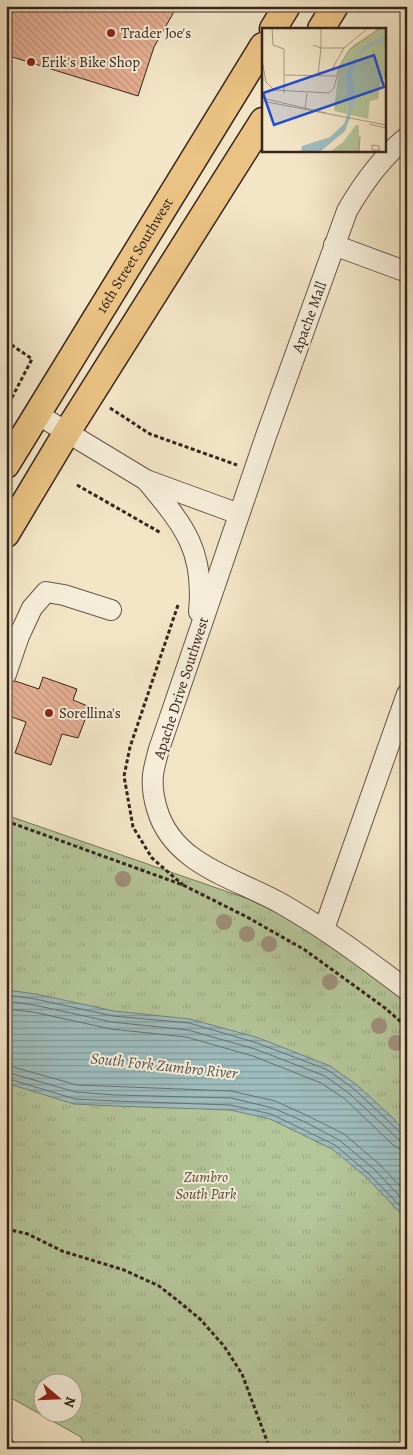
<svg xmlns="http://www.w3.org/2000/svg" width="413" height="1455" font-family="Alegreya,serif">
<defs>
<pattern id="park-tufts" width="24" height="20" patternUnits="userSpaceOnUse" patternTransform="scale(1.25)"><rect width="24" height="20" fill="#b4c69a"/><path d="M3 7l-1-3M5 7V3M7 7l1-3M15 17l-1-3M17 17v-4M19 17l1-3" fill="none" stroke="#9baa84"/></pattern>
<pattern id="water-rules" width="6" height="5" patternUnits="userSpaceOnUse" patternTransform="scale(1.25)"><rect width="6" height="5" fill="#9ebdbe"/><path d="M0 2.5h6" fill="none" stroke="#82999a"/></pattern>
<pattern id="building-back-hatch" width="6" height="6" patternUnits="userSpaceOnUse" patternTransform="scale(1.25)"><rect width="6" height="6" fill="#e6af93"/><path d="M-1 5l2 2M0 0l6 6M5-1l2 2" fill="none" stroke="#c6967e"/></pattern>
</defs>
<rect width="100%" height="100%" fill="#f3e6c7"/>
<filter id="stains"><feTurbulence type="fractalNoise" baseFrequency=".004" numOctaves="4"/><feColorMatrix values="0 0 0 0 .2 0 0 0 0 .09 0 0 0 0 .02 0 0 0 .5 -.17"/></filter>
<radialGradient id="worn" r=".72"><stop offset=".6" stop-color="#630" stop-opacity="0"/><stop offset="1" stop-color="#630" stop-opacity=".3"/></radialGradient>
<!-- park -->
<path fill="url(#park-tufts)" stroke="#76755b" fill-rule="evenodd" d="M6,815l303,105 98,70v459h-322l-4,-12 -75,-42zM42,1382h30v30h-30z"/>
<!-- water -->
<polygon fill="url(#water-rules)" stroke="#75807d" points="6,990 36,994 114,1011 190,1019 259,1038 330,1066 357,1085 391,1116 407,1133 407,1220 366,1177 332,1149 270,1119 230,1110 115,1106 74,1104 6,1083"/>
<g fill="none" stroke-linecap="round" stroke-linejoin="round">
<!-- shore -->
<g stroke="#6a706d" stroke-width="1">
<polyline points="6,995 35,999 113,1016 189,1023 257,1043 328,1070 354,1089 402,1134 407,1136"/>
<polyline points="6,1001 34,1005 112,1022 188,1030 255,1049 325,1076 350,1094 398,1139 407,1142"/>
<polyline points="6,1009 33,1012 111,1029 186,1037 253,1056 321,1083 345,1099 393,1145 400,1149 407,1149"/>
<polyline points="6,1065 77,1085 231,1091 275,1101 308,1116 344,1134 379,1164 407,1193"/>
<polyline points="6,1072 76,1092 115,1095 231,1098 273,1108 305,1122 339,1140 374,1169 407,1204"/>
<polyline points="6,1078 75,1099 115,1101 230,1105 271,1114 335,1145 369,1174 407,1213"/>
</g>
</g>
<!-- building -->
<g fill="url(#building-back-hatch)" stroke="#37241c">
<polygon points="6,6 175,6 175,10 154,47 138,96 6,55"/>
<polygon points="43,677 77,689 73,700 90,707 78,738 62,734 51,765 15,753 26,722 6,715 6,678 39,689"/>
<polygon points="6,1427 17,1449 6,1449"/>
</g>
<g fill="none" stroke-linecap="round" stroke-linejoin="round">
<!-- minor casing -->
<g stroke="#665447" stroke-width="22">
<g id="minor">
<path d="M407,137c-25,20 -44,46 -60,74l-81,225 -107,313c-2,8 -5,17 -6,26 -1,10 1,24 4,34 16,56 79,69 125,95 44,25 84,55 125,86"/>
<polyline points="334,245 407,272"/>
<polyline points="37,414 146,480 239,514"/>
<path d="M146,480c38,46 59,70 53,132"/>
<polyline points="6,674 19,636 32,608 46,592 64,595 111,610"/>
<polyline points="324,929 407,694"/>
</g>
</g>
<!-- major casing -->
<g stroke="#37241c" stroke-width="29">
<g id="major">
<polyline points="273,29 287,6"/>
<polyline points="321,29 335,6"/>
<path id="s1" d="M6,465l257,-419"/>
<polyline points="6,534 67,432 263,121"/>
</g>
</g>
<!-- path -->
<g stroke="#37241c" stroke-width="3" stroke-dasharray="4 2.5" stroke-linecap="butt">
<polyline points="6,341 32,359 6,409"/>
<polyline points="110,408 150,434 237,465"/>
<polyline points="77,485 161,533"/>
<polyline points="178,605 130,747 124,776 133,827 152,858 183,885"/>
<polyline points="6,821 183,885 247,917 305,950 385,1008 407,1027"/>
<polyline points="6,1229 28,1234 62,1251 124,1270 159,1286 177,1300 200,1319 224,1346 242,1374 270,1449"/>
</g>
<!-- minor -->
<use href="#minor" stroke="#f7efdb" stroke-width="20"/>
<!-- major -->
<use href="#major" stroke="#eac384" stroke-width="26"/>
</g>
<!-- trees -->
<g fill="#9d917b">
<circle cx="123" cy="879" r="8"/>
<circle cx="224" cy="922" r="8"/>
<circle cx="247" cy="934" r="8"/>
<circle cx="269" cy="944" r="8"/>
<circle cx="330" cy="982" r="8"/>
<circle cx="379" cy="1026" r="8"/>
<circle cx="396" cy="1043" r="8"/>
</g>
<!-- markers -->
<g fill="#8f2418" stroke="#f7efdb" stroke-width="2">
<circle cx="111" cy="33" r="5"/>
<circle cx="31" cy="62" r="5"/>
<circle cx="49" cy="713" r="5"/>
</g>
<g text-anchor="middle" stroke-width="4" stroke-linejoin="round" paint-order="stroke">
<!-- poi labels -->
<g font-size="15" fill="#37241c" stroke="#f7efdb" text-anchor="start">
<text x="121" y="38">Trader Joe's</text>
<text x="41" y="67">Erik's Bike Shop</text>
<text x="59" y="718">Sorellina's</text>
</g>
<!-- street labels -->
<g font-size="15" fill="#37241c" stroke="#f7efdb">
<text dy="5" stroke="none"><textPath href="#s1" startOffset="246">16th Street Southwest</textPath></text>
<text transform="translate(309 317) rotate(-70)" y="5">Apache Mall</text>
<text transform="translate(181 688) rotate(-72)" y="5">Apache Drive Southwest</text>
</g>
<!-- park labels -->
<g font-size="15" font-style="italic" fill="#564c3c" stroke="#f7efdb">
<text x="206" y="1182">Zumbro<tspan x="206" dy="17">South Park</tspan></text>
</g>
<!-- water labels -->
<g font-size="16" font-style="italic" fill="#56524d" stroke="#f7efdb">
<text transform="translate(164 1065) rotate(6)" y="6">South Fork Zumbro River</text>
</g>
</g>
<!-- overview -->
<g transform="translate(262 28)">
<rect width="124" height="124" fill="#f3e6c7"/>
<path d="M118,0h6v49l-5,4 -3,18 -8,2 -2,18 -34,-8 5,-44 13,-21zM94,97h3v27h-29l13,-10z" fill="#b4c69a"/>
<path d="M124,7v6l-18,7 -11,10 -5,17 4,26 -11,30 -24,20 -20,1 1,-6 28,-9 14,-13 5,-15 -3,-31 3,-12 15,-20z" fill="#9ebdbe"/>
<path fill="none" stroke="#a89883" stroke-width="1" d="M10,0l1,17 11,4v44M59,0v20h23M51,17l8,3 -3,28M0,32l4,22 8,8 55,3 5,-5 5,-21 10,-17 31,-22M70,41l12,-21 24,-20M23,47l51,1M0,70l64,15M0,73l124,24M43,81l2,-16M107,96l17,4M117,122h-7v-5l7,1 1,6M97,124l1,-16"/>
<path fill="#1d4ed8" fill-opacity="0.15" stroke="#1d4ed8" stroke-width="2.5" d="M112,27l10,32 -110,38 -11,-32z"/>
<rect width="124" height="124" fill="none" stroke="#37241c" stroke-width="2.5"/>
</g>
<!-- margin -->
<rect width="413" height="1455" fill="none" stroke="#f3e6c7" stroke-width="25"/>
<rect x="8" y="8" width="398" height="1440" fill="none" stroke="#37241c" stroke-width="2.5"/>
<rect x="12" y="12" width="388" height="1430" fill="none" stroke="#37241c"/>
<!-- north arrow -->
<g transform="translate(58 1398) rotate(109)"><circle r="24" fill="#f7efdb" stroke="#aa9e8f"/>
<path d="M0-4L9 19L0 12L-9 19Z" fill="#8f2418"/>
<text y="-8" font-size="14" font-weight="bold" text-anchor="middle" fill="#37241c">N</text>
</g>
<rect width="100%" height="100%" filter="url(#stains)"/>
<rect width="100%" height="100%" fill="url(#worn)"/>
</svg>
